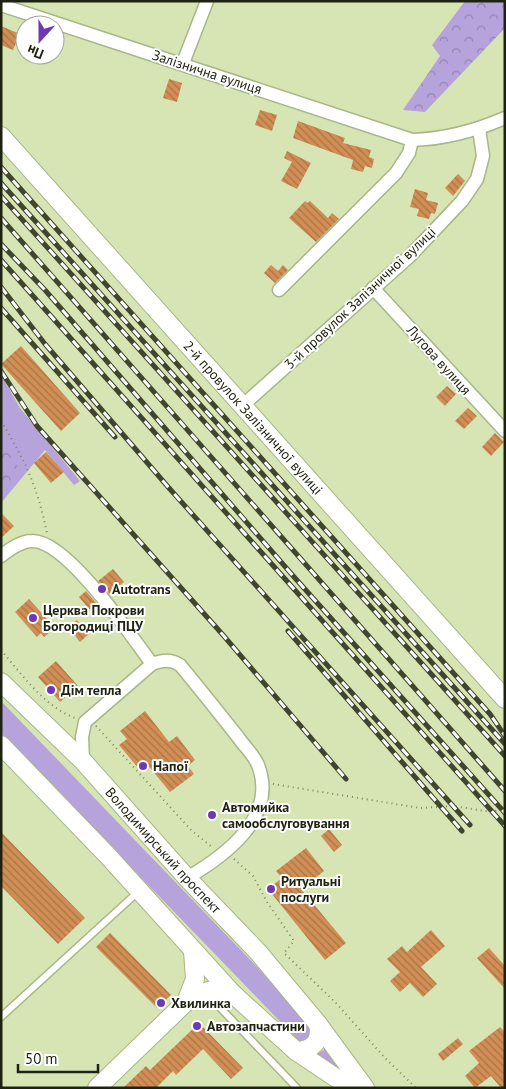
<svg xmlns="http://www.w3.org/2000/svg" width="506" height="1089" font-family="'PT Sans',sans-serif">
<defs>
<pattern id="forest-crowns" width="20" height="18" patternUnits="userSpaceOnUse" patternTransform="scale(1.25)"><rect width="20" height="18" fill="#b6a3db"/><path d="M2 6a3 3 0 1 1 6 0M12 15a3 3 0 1 1 6 0" fill="none" stroke="#9384b0"/></pattern>
<pattern id="building-back-hatch" width="6" height="6" patternUnits="userSpaceOnUse" patternTransform="scale(1.25)"><rect width="6" height="6" fill="#d18e55"/><path d="M-1 5l2 2M0 0l6 6M5-1l2 2" fill="none" stroke="#a97445"/></pattern>
</defs>
<rect width="100%" height="100%" fill="#d7e5b4"/>
<!-- grass -->
<g fill="#b6a3db">
<polygon points="1,375 20,408 80,481 74,485 45,450 1,503"/>
<polygon points="1,701 315,1027 316,1032 303,1043 299,1041 1,733"/>
<polygon points="329,1043 352,1081 315,1055 324,1050"/>
</g>
<!-- forest -->
<g fill="url(#forest-crowns)">
<polygon points="465,1 505,1 505,28 425,112 403,110 440,56 432,45"/>
<path d="M1,438c10,13 17,22 17,38l-17,19z"/>
</g>
<!-- building -->
<g fill="url(#building-back-hatch)">
<polygon points="1,26 20,34 13,50 1,45"/>
<polygon points="169,79 182,83 177,102 163,98"/>
<polygon points="260,110 277,115 272,131 255,125"/>
<polygon points="298,121 345,138 343,143 371,150 369,157 374,159 372,168 365,166 363,172 351,169 353,160 293,138"/>
<polygon points="287,151 311,163 297,189 281,181 292,162 284,158"/>
<polygon points="458,174 465,181 453,196 445,188"/>
<polygon points="415,189 428,193 426,200 438,203 435,214 431,213 429,219 417,216 419,209 410,207"/>
<polygon points="305,201 307,203 310,201 328,218 332,213 339,219 316,242 289,218"/>
<polygon points="271,265 278,271 283,265 288,270 275,283 264,273"/>
<polygon points="21,346 80,413 61,431 1,364"/>
<polygon points="447,386 456,394 445,406 436,397"/>
<polygon points="468,408 477,416 464,429 455,421"/>
<polygon points="495,433 504,442 491,456 482,447"/>
<polygon points="46,452 64,472 51,483 34,463"/>
<polygon points="1,513 14,526 1,538"/>
<polygon points="113,569 124,582 109,594 98,581"/>
<polygon points="86,591 97,604 90,610 79,597"/>
<polygon points="29,599 55,628 44,637 41,633 37,637 15,612"/>
<polygon points="77,620 89,634 80,642 68,627"/>
<polygon points="56,661 78,686 60,702 38,677"/>
<polygon points="145,711 169,742 177,736 195,760 188,766 194,774 170,792 146,763 139,769 119,745 127,739 120,731"/>
<polygon points="329,829 342,845 334,852 321,836"/>
<polygon points="1,832 85,918 58,944 1,886"/>
<polygon points="306,848 324,871 301,889 346,943 325,960 268,889 282,878 276,871"/>
<polygon points="431,930 445,946 421,967 437,984 423,997 410,983 400,992 390,981 400,972 387,959 402,946 407,952"/>
<polygon points="110,933 171,995 157,1008 96,947"/>
<polygon points="489,948 505,966 505,989 477,958"/>
<polygon points="199,1023 243,1068 231,1079 203,1049 176,1075 173,1071 156,1088 123,1088 146,1066 150,1070"/>
<polygon points="500,1027 505,1032 505,1088 501,1088 491,1076 475,1088 465,1076 479,1063 469,1051"/>
<polygon points="458,1038 463,1044 443,1061 438,1054"/>
</g>
<g fill="none" stroke-linecap="round" stroke-linejoin="round">
<!-- lane casing -->
<g stroke="#a9b687" stroke-width="9">
<g id="lane">
<polyline points="208,995 297,1088"/>
<polyline points="1,1017 139,891"/>
</g>
</g>
<!-- street casing -->
<g stroke="#a9b687" stroke-width="15">
<g id="street">
<path d="M1,5l411,135c33,-1 63,-9 93,-22"/>
<polyline points="183,63 207,1"/>
<polyline points="373,288 505,431"/>
<polyline points="279,290 396,173 409,153 412,140"/>
<polyline points="242,406 410,256 462,201 477,179 483,156 479,129"/>
<path d="M1,556c9,-7 20,-15 31,-15 35,-1 100,96 120,123"/>
<path d="M83,761l-1,-24 3,-15 67,-58c11,-4 18,-5 28,1 20,24 39,48 58,72 6,9 16,18 20,28 20,52 -32,90 -71,113"/>
</g>
</g>
<!-- secondary casing -->
<g stroke="#a9b687" stroke-width="20">
<g id="secondary">
<path id="s1" d="M1,136l504,563"/>
<path id="s2" d="M1,682l82,79 104,117 71,74 60,72 47,64"/>
<path d="M1,745l107,111 125,138 63,57c17,-1 26,-10 22,-27"/>
<polyline points="186,1002 195,979 193,951"/>
<polyline points="296,1051 351,1088"/>
<path d="M97,1088l89,-86c16,-10 29,-17 47,-8"/>
</g>
</g>
<!-- path -->
<g stroke="#7d8664" stroke-width="2" stroke-dasharray="1 4" stroke-linecap="butt">
<path d="M1,421c25,41 36,65 46,112"/>
<path d="M1,650c22,26 43,56 74,68"/>
<polyline points="96,726 192,831 212,847"/>
<polyline points="273,784 420,808 453,806 492,812 505,808"/>
<polyline points="234,859 253,876 267,902 294,941 284,953 336,1003 385,1058 416,1088"/>
</g>
<!-- lane -->
<use href="#lane" stroke="#fff" stroke-width="6"/>
<!-- street -->
<use href="#street" stroke="#fff" stroke-width="12"/>
<!-- secondary -->
<use href="#secondary" stroke="#fff" stroke-width="18"/>
<!-- rail casing -->
<g stroke="#40462e" stroke-width="5">
<g id="rail">
<polyline points="1,167 490,714 505,736"/>
<polyline points="1,183 505,744"/>
<polyline points="1,196 505,756"/>
<polyline points="1,218 505,791"/>
<polyline points="1,244 45,290 295,578 505,813"/>
<polyline points="1,260 505,826"/>
<polyline points="1,287 45,344 169,488 470,825"/>
<polyline points="1,308 115,437"/>
<polyline points="1,371 37,426 223,635 346,779"/>
<polyline points="288,631 462,831"/>
</g>
</g>
<!-- rail -->
<use href="#rail" stroke="#fefefe" stroke-width="3" stroke-dasharray="9" stroke-linecap="butt"/>
</g>
<!-- markers -->
<g fill="#6e39b0" stroke="#fefefe" stroke-width="2">
<circle cx="102" cy="589" r="5"/>
<circle cx="33" cy="618" r="5"/>
<circle cx="51" cy="690" r="5"/>
<circle cx="143" cy="766" r="5"/>
<circle cx="212" cy="815" r="5"/>
<circle cx="271" cy="889" r="5"/>
<circle cx="161" cy="1003" r="5"/>
<circle cx="197" cy="1026" r="5"/>
</g>
<g text-anchor="middle" stroke-width="4" stroke-linejoin="round" paint-order="stroke">
<!-- street labels -->
<g font-size="14" fill="#1e2210" stroke="#fefefe">
<text transform="translate(207 72) rotate(18)" y="5">Залізнична вулиця</text>
<text transform="translate(360 298) rotate(-43)" y="5">3-й провулок Залізничної вулиці</text>
<text transform="translate(439 360) rotate(48)" y="5">Лугова вулиця</text>
<text dy="5" stroke="none"><textPath href="#s1" startOffset="378">2-й провулок Залізничної вулиці</textPath></text>
<text dy="5" stroke="none"><textPath href="#s2" startOffset="234">Володимирський проспект</textPath></text>
</g>
<!-- poi labels -->
<g font-size="14" font-weight="bold" fill="#1e2210" stroke="#fefefe" text-anchor="start">
<text x="112" y="594">Autotrans</text>
<text x="43" y="615">Церква Покрови<tspan x="43" dy="16">Богородиці ПЦУ</tspan></text>
<text x="61" y="695">Дім тепла</text>
<text x="153" y="771">Напої</text>
<text x="222" y="812">Автомийка<tspan x="222" dy="16">самообслуговування</tspan></text>
<text x="281" y="886">Ритуальні<tspan x="281" dy="16">послуги</tspan></text>
<text x="171" y="1008">Хвилинка</text>
<text x="207" y="1031">Автозапчастини</text>
</g>
</g>
<!-- border -->
<rect width="506" height="1089" fill="none" stroke="#1e2210" stroke-width="5"/>
<!-- north arrow -->
<g transform="translate(40 40) rotate(201)"><circle r="24" fill="#fefefe" stroke="#a4a69f"/>
<path d="M0-4L9 19L0 12L-9 19Z" fill="#6e39b0"/>
<text y="-8" font-size="14" font-weight="bold" text-anchor="middle" fill="#1e2210">Пн</text>
</g>
<!-- scale -->
<path d="M18 1064v8h80v-8" fill="none" stroke="#1e2210" stroke-width="2.5"/>
<text x="25" y="1064" font-size="15" fill="#1e2210" stroke="#fefefe" stroke-width="4" paint-order="stroke">50 m</text>
</svg>
